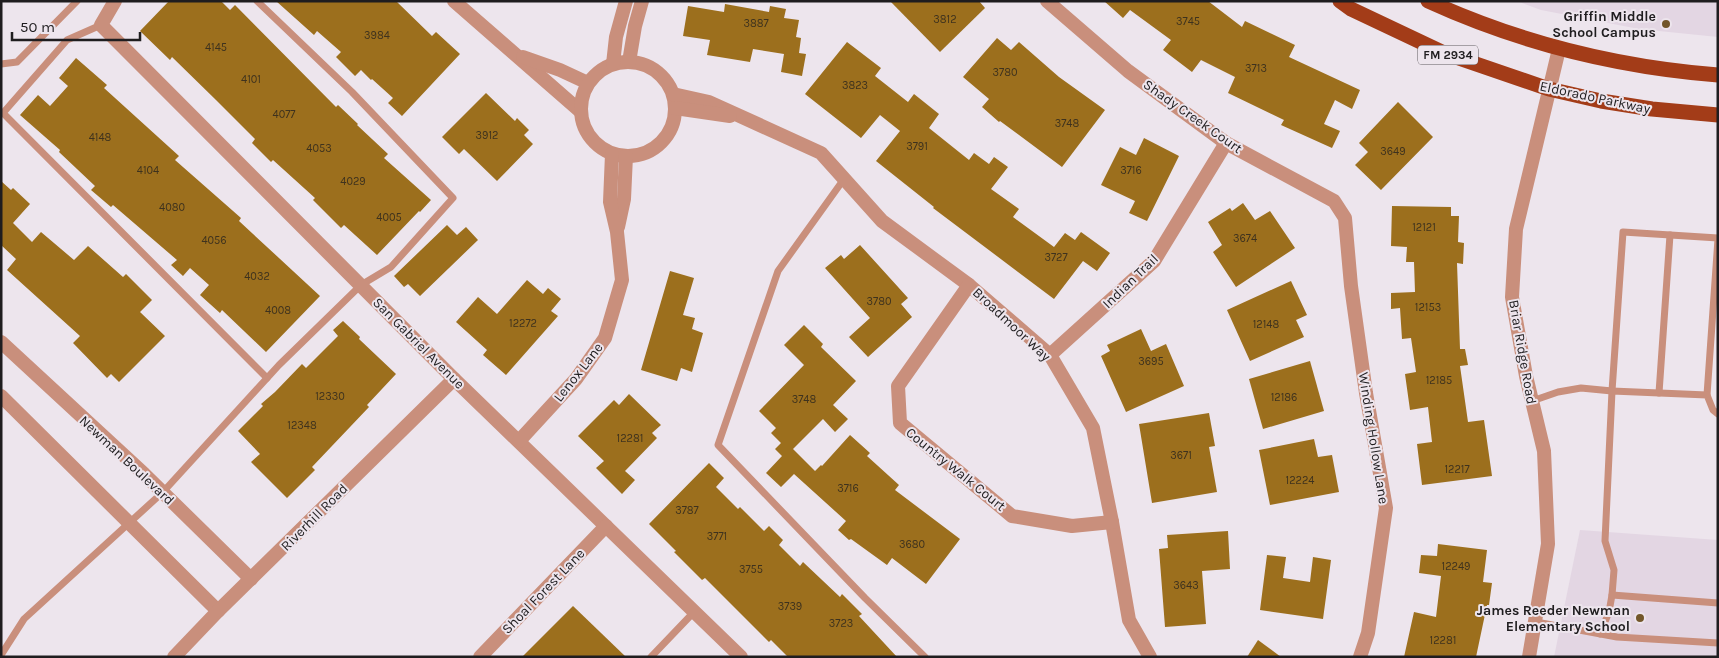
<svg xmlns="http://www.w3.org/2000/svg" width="1719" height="658" font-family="Karla,sans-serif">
<rect width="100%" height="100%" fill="#ede5ed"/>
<!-- built -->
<g fill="#e3d6e3">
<polygon points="1517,1 1718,1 1718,37 1639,29 1541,10"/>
<polygon points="1580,530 1718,540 1718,657 1554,657"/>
</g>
<!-- building -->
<g fill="#9c6f1d">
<polygon points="169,1 221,1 230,10 235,5 336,107 338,105 358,124 357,125 388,154 384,158 431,200 420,212 419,211 377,255 344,225 341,228 313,200 315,198 273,160 271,162 252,143 255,139 216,100 172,57 170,60 140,31"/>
<polygon points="276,1 396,1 432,36 436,32 460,54 402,116 388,103 393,98 372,79 371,80 361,70 355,76 336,57 341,52 317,31 314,35"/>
<polygon points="890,1 979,1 985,8 940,52"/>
<polygon points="1104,1 1208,1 1242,27 1245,21 1295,45 1289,57 1360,90 1352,109 1335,100 1324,124 1340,131 1332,148 1281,125 1284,120 1228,93 1235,77 1201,60 1192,72 1163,50 1171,40 1130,10 1123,18"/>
<polygon points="725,4 769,12 770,6 786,9 784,18 799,20 796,37 801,38 799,53 806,54 802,76 781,72 784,54 753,49 750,62 707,55 710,40 683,36 688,6 724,12"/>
<polygon points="997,38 1011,50 1019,42 1059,77 1105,110 1062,167 1000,121 999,122 982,107 989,99 963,77"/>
<polygon points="847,42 881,68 875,76 908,102 914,94 939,114 929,128 969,160 974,153 989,164 994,157 1008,167 991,189 1019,209 1013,217 1054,247 1065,233 1075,240 1081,232 1110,253 1097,271 1083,261 1054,299 933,208 934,207 876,161 900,131 880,115 861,138 805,94"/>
<polygon points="76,58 107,85 104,88 179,156 175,160 241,218 239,221 320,296 266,352 222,310 220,313 200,295 209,285 190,268 183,276 171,265 177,260 113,205 111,207 91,190 95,186 59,152 60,150 20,115 38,95 50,106 68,86 59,78"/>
<polygon points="486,93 515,121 517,118 529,130 524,135 533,144 497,181 464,149 459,154 442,137"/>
<polygon points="1398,102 1433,137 1381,190 1355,165 1368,152 1359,143"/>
<polygon points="1144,138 1179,156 1147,221 1129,213 1135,201 1101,185 1120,147 1136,155"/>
<polygon points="1,181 11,190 13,188 30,204 13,223 32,242 41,232 74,260 88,246 123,277 126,274 152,300 140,312 165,336 119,382 111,374 107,378 73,343 80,336 7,270 16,259 1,245"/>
<polygon points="1243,203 1255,220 1270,211 1295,248 1236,287 1213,252 1222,245 1208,222 1230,208 1232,211"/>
<polygon points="1392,206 1451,207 1451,216 1459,216 1458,242 1464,243 1463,264 1457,263 1460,349 1465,349 1468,365 1460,366 1468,422 1484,420 1492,476 1422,485 1417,444 1432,442 1428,407 1410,410 1405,374 1416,372 1411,338 1402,339 1400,308 1391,309 1391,293 1415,292 1414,262 1406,262 1407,247 1391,246"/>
<polygon points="447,225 457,235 466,227 478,240 420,296 408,284 404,287 394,276"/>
<polygon points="860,245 908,298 901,304 912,317 868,357 849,337 870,318 825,268 841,255 844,259"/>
<polygon points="670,271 694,278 683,315 695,318 692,329 703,333 692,372 681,368 677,381 641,370"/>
<polygon points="527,280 543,294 548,288 561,299 551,311 558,316 506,375 483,355 487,350 456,322 478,297 497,314"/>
<polygon points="1291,281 1307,315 1296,320 1304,337 1250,361 1227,310"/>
<polygon points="343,321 360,337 359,339 396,374 367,405 369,407 312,467 315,470 287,498 251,462 260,454 238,431 263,406 261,404 275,392 302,364 306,368 338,336 333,330"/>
<polygon points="804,325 823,344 821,347 856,381 833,405 848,419 835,432 823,419 793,449 815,471 821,465 822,466 850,435 870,453 867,456 899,485 895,490 960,539 926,584 892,558 887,565 851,539 849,540 838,530 846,521 794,474 781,487 766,473 782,456 775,449 781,443 771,433 776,428 759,411 804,365 784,345"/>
<polygon points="1141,329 1151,351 1166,344 1184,386 1126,412 1101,356 1110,351 1107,345"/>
<polygon points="1310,361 1324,411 1263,429 1249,379"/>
<polygon points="629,394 661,425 652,433 657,438 625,471 635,480 622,494 596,468 604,461 578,436 614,400 619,405"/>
<polygon points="1209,413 1215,446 1209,447 1217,492 1152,503 1139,424"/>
<polygon points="1314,439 1318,457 1332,455 1339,492 1270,505 1259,450"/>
<polygon points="709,463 724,478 716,487 738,509 740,507 764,531 769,526 783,540 779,545 800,566 803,562 840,597 842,594 862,614 859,616 897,657 788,657 771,640 769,642 705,578 702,580 674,552 676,551 649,524"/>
<polygon points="1228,531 1230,569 1202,571 1206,624 1165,627 1159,549 1168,548 1167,535"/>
<polygon points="1438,544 1487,550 1483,582 1492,583 1489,605 1487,605 1476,657 1404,657 1414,612 1436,617 1441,576 1419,573 1421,555 1437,556"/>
<polygon points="1267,555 1286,557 1283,578 1310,582 1313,557 1331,560 1323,619 1260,610"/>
<polygon points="573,606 626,657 522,657"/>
<polygon points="1258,640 1281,657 1247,657"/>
</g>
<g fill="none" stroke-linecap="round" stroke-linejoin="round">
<!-- lane -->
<g stroke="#c98f7c" stroke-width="7">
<polyline points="101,25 67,40 3,113 267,378"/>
<polyline points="1,64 17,62 77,1"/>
<polyline points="844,179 778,271 718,445 865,598 925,657"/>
<polyline points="1659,393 1670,235"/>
<polyline points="1707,395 1718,239"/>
<polyline points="1532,401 1558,392 1581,388 1612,391 1623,232 1718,238"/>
<polyline points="1612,595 1614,570 1605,541 1612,391 1707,395 1713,410 1718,414"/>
<polyline points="1536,622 1617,637 1718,643"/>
<polyline points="1600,634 1609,612 1612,595 1718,603"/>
<polyline points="1,655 24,619 163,492 279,365 361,285 391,267 453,198 352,92 257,1"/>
<polyline points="651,657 694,612"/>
</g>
<!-- street -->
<g stroke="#c98f7c" stroke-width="14">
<polyline points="115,1 101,25 454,379 741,657"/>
<polyline points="454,1 580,111"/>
<polyline points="1047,1 1128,71 1226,143 1334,201 1345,218 1351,286 1366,393 1386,508 1368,633 1360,657"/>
<polyline points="523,57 560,70 588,83"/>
<circle cx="628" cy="109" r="47"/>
<polyline points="629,62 635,26 642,1"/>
<polyline points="613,64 616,37 626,1"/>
<polyline points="673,94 709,102 821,153 882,221 969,285 1050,355 1093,428 1112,522 1129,620 1150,657"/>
<polyline points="675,108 730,116"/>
<polyline points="618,227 624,199 626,156"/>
<polyline points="969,285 898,386 900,423 1012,516 1072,526 1112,522"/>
<polyline points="1,342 144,474 251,579"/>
<polyline points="1050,355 1154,261 1226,143"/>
<polyline points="1,396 218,611"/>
<polyline points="519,441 576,379 605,338 622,280 617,232 610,202 612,154"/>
<polyline points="174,657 218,611 454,379"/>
<polyline points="480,657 606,526"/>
<polyline points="1529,657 1548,544 1544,451 1526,376 1512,297 1516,229 1559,49"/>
</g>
<!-- primary -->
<g stroke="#a33c18" stroke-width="15">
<polyline points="1340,1 1351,9 1444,53 1549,89 1601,101 1652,109 1718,115"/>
<path d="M1428,1c92,42 189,66 290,74"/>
</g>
</g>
<!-- markers -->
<g fill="#73572a" stroke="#ede5ed" stroke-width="2">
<circle cx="1666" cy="24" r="5"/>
<circle cx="1640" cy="618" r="5"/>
</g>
<g text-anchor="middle" stroke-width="4" stroke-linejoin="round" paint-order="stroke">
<!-- number labels -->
<g font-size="11" fill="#3e321e">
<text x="945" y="23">3812</text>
<text x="1188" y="25">3745</text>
<text x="756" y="27">3887</text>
<text x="377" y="39">3984</text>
<text x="216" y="51">4145</text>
<text x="1256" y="72">3713</text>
<text x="1005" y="76">3780</text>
<text x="251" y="83">4101</text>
<text x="855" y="89">3823</text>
<text x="284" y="118">4077</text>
<text x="1067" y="127">3748</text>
<text x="487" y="139">3912</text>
<text x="100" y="141">4148</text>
<text x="917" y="150">3791</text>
<text x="319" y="152">4053</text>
<text x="1393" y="155">3649</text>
<text x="148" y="174">4104</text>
<text x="1131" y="174">3716</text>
<text x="353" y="185">4029</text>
<text x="172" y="211">4080</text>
<text x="389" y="221">4005</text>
<text x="1424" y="231">12121</text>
<text x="1245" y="242">3674</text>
<text x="214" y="244">4056</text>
<text x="1056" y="261">3727</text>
<text x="257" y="280">4032</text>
<text x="879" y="305">3780</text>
<text x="1428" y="311">12153</text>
<text x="278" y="314">4008</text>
<text x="523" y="327">12272</text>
<text x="1266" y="328">12148</text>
<text x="1151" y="365">3695</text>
<text x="1439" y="384">12185</text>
<text x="330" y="400">12330</text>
<text x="1284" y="401">12186</text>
<text x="804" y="403">3748</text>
<text x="302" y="429">12348</text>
<text x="630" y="442">12281</text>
<text x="1181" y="459">3671</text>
<text x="1457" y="473">12217</text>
<text x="1300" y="484">12224</text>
<text x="848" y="492">3716</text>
<text x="687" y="514">3787</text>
<text x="717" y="540">3771</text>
<text x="912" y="548">3680</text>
<text x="1456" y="570">12249</text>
<text x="751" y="573">3755</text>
<text x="1186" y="589">3643</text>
<text x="790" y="610">3739</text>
<text x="841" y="627">3723</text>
<text x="1443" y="644">12281</text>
</g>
<!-- shield labels -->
<rect fill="#ede5ed" stroke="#5d595d" stroke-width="1" x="1418" y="45.5" width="60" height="19" rx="4"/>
<g font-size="12" font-weight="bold" fill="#1f1d1f">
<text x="1448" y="59">FM 2934</text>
</g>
<!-- poi labels -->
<g font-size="14" font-weight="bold" fill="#1f1d1f" stroke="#ede5ed" text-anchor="end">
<text x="1656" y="21">Griffin Middle<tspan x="1656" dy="16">School Campus</tspan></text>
<text x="1630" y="615">James Reeder Newman<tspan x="1630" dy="16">Elementary School</tspan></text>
</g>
<!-- street labels -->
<g font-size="14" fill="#1f1d1f" stroke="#ede5ed">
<text transform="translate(1595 97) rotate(12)" y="5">Eldorado Parkway</text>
<text transform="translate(1193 116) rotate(35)" y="5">Shady Creek Court</text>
<text transform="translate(1130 281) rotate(-44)" y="5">Indian Trail</text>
<text transform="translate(1012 324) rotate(43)" y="5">Broadmoor Way</text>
<text transform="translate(419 343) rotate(45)" y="5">San Gabriel Avenue</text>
<text transform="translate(1523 352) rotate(80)" y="5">Briar Ridge Road</text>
<text transform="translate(578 372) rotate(-52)" y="5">Lenox Lane</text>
<text transform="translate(1374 438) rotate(81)" y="5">Winding Hollow Lane</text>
<text transform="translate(127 460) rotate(43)" y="5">Newman Boulevard</text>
<text transform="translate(956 469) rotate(39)" y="5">Country Walk Court</text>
<text transform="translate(314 517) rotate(-45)" y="5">Riverhill Road</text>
<text transform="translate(543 591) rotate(-46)" y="5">Shoal Forest Lane</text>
</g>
</g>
<!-- border -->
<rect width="1719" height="658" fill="none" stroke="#1f1d1f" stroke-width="5"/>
<!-- scale -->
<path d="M12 32v8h128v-8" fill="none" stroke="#1f1d1f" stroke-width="2.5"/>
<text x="20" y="32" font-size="15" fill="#1f1d1f" stroke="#ede5ed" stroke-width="4" paint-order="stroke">50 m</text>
</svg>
